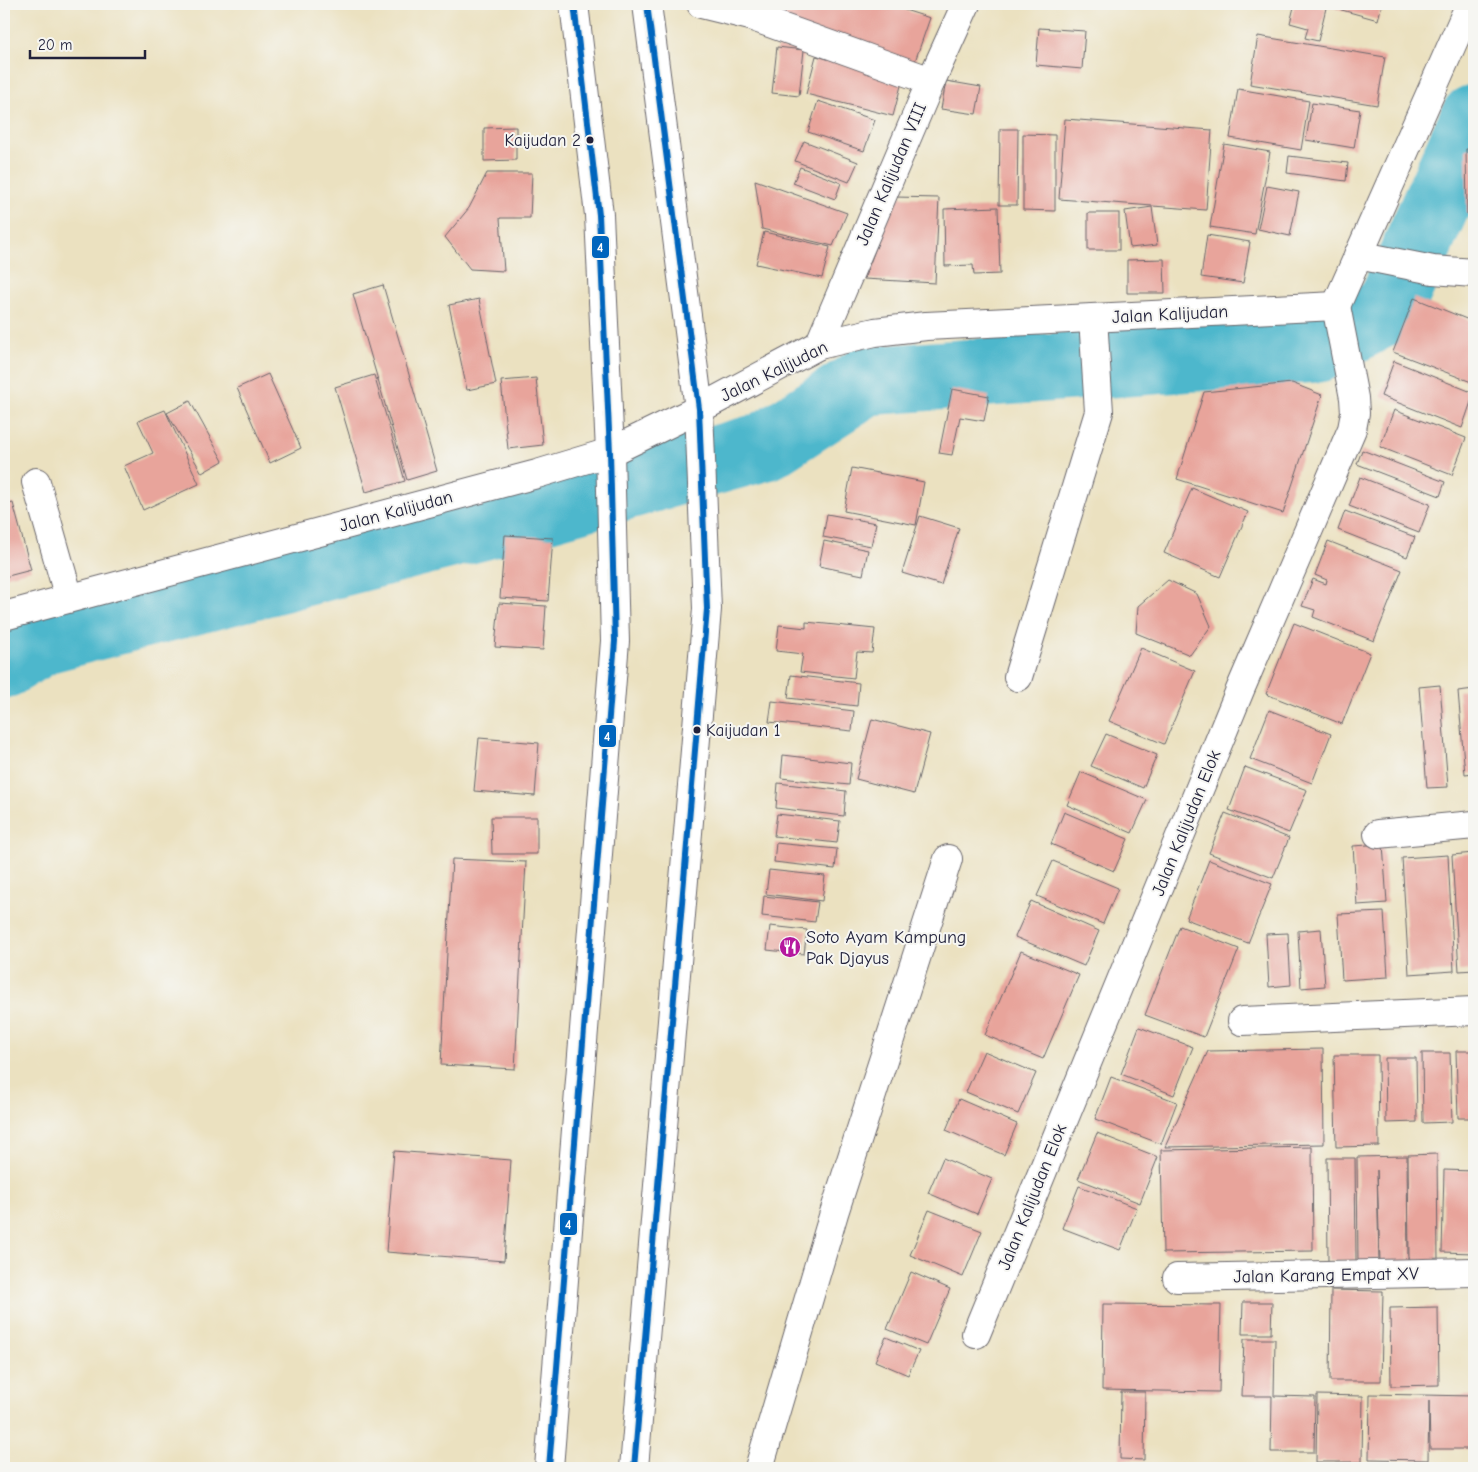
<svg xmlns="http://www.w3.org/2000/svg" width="1478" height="1472" font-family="'Comic Neue',sans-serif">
<rect width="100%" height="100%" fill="#f6f6f2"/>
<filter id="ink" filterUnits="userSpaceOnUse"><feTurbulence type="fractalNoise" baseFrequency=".02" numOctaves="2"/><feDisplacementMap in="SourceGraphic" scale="10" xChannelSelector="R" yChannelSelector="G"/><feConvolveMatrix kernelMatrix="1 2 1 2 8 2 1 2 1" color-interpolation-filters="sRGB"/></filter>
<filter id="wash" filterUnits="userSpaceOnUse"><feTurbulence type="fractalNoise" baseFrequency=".0096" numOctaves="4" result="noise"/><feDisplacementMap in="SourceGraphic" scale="20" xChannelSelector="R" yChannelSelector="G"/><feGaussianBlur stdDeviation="1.12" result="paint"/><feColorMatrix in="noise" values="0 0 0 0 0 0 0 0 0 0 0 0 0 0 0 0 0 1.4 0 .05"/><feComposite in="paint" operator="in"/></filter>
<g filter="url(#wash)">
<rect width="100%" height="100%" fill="#ebe1c0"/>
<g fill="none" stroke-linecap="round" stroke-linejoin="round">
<!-- river -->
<polyline stroke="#4eb7cc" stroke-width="69" points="4,664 45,639 481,526 766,446 866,381 1318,348 1389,309 1474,119"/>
</g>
<g id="blocks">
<!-- building -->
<g fill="#e8a49b">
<polygon points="772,4 886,4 930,18 913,67 767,19"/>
<polygon points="1288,4 1309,4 1326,8 1318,41 1305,38 1308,28 1290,23 1294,7 1287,6"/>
<polygon points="1320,4 1382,4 1378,20"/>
<polygon points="1039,28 1085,31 1082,69 1036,65"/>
<polygon points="1258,36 1385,57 1377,105 1250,84"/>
<polygon points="777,47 804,50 799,96 772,93"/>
<polygon points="816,56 903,78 893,116 806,94"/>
<polygon points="946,81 981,87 976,114 941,109"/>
<polygon points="1238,89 1309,101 1301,150 1230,138"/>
<polygon points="818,101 875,120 864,151 808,132"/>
<polygon points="1312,103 1360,110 1354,148 1306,140"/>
<polygon points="1065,119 1212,130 1206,210 1059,199"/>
<polygon points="516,127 516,160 484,161 484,128"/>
<polygon points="1000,129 1018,129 1017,205 999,205"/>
<polygon points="1023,134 1055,135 1055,211 1023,210"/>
<polygon points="804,141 858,162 849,182 795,161"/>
<polygon points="1224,144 1270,152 1255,234 1210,227"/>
<polygon points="1466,149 1474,149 1474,214 1467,214"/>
<polygon points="1289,156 1348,163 1346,181 1287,173"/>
<polygon points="800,167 841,183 835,199 793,183"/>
<polygon points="487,173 532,173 530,218 500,218 504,271 470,269 445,237 469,208"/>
<polygon points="755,180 847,213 833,246 762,229"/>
<polygon points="1267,186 1299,192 1290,236 1258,229"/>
<polygon points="895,197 939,198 935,283 864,279"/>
<polygon points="998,207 1000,274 974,275 973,265 945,266 944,209"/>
<polygon points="1152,207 1157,245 1130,248 1125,211"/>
<rect x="1088" y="213" width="31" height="37"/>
<polygon points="764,232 830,247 822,278 756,264"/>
<polygon points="1207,235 1250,242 1243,283 1201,277"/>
<polygon points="1164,259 1165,293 1127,293 1127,260"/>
<polygon points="383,285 437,471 407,480 353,294"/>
<polygon points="1414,298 1474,322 1474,383 1393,352"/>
<polygon points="479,299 496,384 467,390 449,305"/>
<polygon points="1394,361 1474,393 1462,428 1381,396"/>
<polygon points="268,374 301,448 270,463 237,388"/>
<polygon points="374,375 405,481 366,492 335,387"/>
<polygon points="536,378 543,445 508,449 501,381"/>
<polygon points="1292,383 1322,395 1283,513 1177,479 1204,392"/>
<polygon points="952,389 989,396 984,421 960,417 952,455 939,453"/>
<polygon points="190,401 223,461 202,473 167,413"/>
<polygon points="165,410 199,484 143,510 124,466 153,453 138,421"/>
<polygon points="1394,410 1466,438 1452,475 1380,447"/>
<polygon points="1362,450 1445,482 1440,496 1357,464"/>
<polygon points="852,468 924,482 916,525 844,511"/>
<polygon points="1360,477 1430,504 1419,533 1349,506"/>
<polygon points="1192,488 1248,512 1220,577 1164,553"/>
<polygon points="13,503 31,570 4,577 4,505"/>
<polygon points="1345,511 1415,537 1407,557 1338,530"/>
<polygon points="827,514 876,523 871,546 823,537"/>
<polygon points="920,516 959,528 941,585 902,573"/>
<polygon points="505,535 553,538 548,601 500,598"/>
<polygon points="824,541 868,550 863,575 819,566"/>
<polygon points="1328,541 1402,570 1374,641 1313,617 1315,610 1302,606 1313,579 1326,584 1327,580 1315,575"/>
<polygon points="1168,580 1197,594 1211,626 1190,655 1136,633 1138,606"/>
<polygon points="499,603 546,606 543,650 495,647"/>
<polygon points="806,622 875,629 872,653 857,652 854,678 800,672 803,654 776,651 779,625 806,628"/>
<polygon points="1294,623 1370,653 1342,724 1266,694"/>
<polygon points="1141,648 1195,671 1164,744 1109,721"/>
<polygon points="791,675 859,683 857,706 788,698"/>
<polygon points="1440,685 1448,787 1427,788 1419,687"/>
<polygon points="1474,689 1474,773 1465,774 1458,691"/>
<polygon points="772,701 854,711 852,731 769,722"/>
<polygon points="1269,710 1331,734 1312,783 1250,759"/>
<polygon points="872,719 930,734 914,794 856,779"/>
<polygon points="1106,734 1157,755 1143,788 1091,766"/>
<polygon points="479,738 539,743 535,796 474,791"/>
<polygon points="783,755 851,763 849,785 781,778"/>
<polygon points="1245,767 1307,790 1289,833 1229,810"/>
<polygon points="1081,772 1147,800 1132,833 1067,805"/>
<polygon points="778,783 846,791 844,816 776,808"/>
<polygon points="1064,812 1128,839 1114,871 1051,844"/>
<polygon points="1225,813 1289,838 1273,878 1209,853"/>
<polygon points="777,814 840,821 837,843 774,836"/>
<polygon points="491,817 537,817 537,854 492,854"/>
<polygon points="776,843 837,849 835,869 774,862"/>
<polygon points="1383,844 1387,903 1357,905 1353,846"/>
<polygon points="1474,853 1474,970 1459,971 1452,855"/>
<polygon points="1448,855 1454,971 1409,974 1402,858"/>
<polygon points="452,859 526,862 515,1069 441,1065"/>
<polygon points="1209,860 1272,884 1248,943 1186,919"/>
<polygon points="1053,861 1118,888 1103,924 1037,896"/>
<polygon points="769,870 825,876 822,901 766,894"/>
<polygon points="764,896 818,902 815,922 762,916"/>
<polygon points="1031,901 1099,931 1084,966 1015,937"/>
<polygon points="1384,912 1388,977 1342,980 1338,914"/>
<polygon points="770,926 807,930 804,954 767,950"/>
<polygon points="1180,926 1239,949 1204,1037 1145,1015"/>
<polygon points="1321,929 1325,986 1301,988 1298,931"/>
<polygon points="1288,933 1291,985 1269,987 1266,934"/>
<polygon points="1021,951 1079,975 1043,1059 985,1035"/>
<polygon points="1139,1027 1193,1047 1174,1095 1121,1074"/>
<polygon points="1323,1049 1324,1144 1165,1147 1208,1051"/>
<polygon points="984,1051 1036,1073 1018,1114 966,1092"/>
<polygon points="1456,1051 1474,1051 1474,1118 1458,1118"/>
<polygon points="1422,1053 1450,1053 1452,1122 1423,1123"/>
<polygon points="1334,1055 1378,1055 1379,1146 1336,1147"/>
<polygon points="1385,1058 1416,1058 1417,1122 1386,1123"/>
<polygon points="1111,1077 1177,1102 1161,1144 1095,1119"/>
<polygon points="959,1099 1017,1124 1004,1155 946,1130"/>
<polygon points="1097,1133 1158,1157 1140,1203 1078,1179"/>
<polygon points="1312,1147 1313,1251 1163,1253 1161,1150"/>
<polygon points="394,1151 511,1160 504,1261 386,1252"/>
<polygon points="1437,1154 1438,1261 1409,1261 1408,1155"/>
<polygon points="1407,1156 1408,1262 1380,1262 1377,1170 1379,1262 1358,1263 1357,1157"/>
<polygon points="943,1158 992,1179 977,1214 928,1193"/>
<polygon points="1327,1158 1355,1158 1356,1261 1328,1261"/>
<polygon points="1444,1170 1474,1171 1474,1253 1442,1252"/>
<polygon points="1079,1186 1137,1208 1120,1250 1062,1228"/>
<polygon points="929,1210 982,1231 963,1277 910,1255"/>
<polygon points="911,1272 950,1289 926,1345 887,1329"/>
<polygon points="1331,1290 1383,1291 1381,1381 1330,1381"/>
<polygon points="1243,1302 1272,1302 1271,1334 1242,1334"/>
<polygon points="1103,1304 1221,1305 1219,1392 1102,1390"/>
<polygon points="1438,1307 1439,1385 1391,1386 1390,1308"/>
<polygon points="886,1337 919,1351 908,1375 875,1361"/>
<polygon points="1244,1339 1275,1339 1274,1396 1315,1397 1314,1452 1271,1452 1272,1396 1242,1396"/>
<polygon points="1121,1392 1145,1392 1144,1460 1120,1459"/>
<polygon points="1370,1394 1474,1396 1474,1449 1430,1449 1429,1401 1428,1460 1369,1459"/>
<polygon points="1317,1395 1363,1396 1362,1462 1316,1462"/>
</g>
</g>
</g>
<g filter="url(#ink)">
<use href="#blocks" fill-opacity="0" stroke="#68656a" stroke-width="1"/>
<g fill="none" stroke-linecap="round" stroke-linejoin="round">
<!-- minor casing -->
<g stroke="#68656a" stroke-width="30">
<g id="minor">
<polyline points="701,4 750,16 931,81"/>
<polyline points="1358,255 1433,270 1474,273"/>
<polyline points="1336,306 1470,4"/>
<polyline points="819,345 931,81 966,4"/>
<polyline points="36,482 69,598"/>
<polyline points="4,616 537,474 610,452 699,409 819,345 875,332 926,326 1336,306"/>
<polyline points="1018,677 1099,412 1093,318"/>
<polyline points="1378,834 1474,825"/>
<polyline points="1242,1021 1474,1011"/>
<polyline points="1177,1278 1474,1272"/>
<polyline points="976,1334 1240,690 1352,429 1355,413 1354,398 1336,306"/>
<polyline points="759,1468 834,1213 948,859"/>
</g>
</g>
<!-- major casing -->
<g stroke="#68656a" stroke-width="30">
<g id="major">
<polyline points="549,1468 615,641 610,452 599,215 574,4"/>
<polyline points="634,1468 707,609 699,409 647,4"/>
</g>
</g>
<!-- minor -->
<use href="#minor" stroke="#fff" stroke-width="28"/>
<!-- major -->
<use href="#major" stroke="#fff" stroke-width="28"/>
<!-- bus-1 casing -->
<g stroke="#f6f6f2" stroke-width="10">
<g id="bus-1">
<polyline points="549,1468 615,641 610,452 599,215 574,4"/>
<polyline points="634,1468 707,609 699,409 647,4"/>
</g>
</g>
<!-- bus-1 -->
<use href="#bus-1" stroke="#0065bd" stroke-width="6"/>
</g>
</g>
<!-- icons -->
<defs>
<g id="restaurant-disc" transform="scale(1.125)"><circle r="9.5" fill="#b5179e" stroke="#f6f6f2"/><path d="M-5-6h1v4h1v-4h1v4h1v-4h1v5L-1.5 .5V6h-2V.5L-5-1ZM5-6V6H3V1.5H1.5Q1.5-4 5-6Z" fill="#fff"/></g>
</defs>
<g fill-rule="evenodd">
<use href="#restaurant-disc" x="790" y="947"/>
</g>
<!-- markers -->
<g fill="#22223b" stroke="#f6f6f2" stroke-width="2">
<circle cx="590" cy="140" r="4.5"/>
<circle cx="697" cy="730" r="4.5"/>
</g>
<g text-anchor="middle" stroke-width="4" stroke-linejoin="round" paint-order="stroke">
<!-- bus labels -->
<g font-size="17" fill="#22223b" stroke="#f6f6f2" text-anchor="end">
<text x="581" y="146">Kaijudan 2</text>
<text x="706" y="736" text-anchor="start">Kaijudan 1</text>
</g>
<!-- street labels -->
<g font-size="18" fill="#22223b" stroke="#f6f6f2">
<text transform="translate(891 174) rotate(-67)" y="6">Jalan Kalijudan VIII</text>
<text transform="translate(1170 314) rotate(-3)" y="6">Jalan Kalijudan</text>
<text transform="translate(774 371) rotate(-26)" y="6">Jalan Kalijudan</text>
<text transform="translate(396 511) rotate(-15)" y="6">Jalan Kalijudan</text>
<text transform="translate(1186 823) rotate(-68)" y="6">Jalan Kalijudan Elok</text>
<text transform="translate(1032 1197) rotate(-68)" y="6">Jalan Kalijudan Elok</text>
<text transform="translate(1326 1275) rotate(-1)" y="6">Jalan Karang Empat XV</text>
</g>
<!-- poi labels -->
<g font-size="18" fill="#22223b" stroke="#f6f6f2" text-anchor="start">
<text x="806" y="943">Soto Ayam Kampung<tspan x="806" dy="21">Pak Djayus</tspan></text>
</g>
</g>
<g stroke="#f6f6f2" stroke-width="2">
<rect x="591" y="235" width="19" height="24" rx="5" fill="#0065bd"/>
<rect x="598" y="724" width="19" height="24" rx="5" fill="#0065bd"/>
<rect x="559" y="1212" width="19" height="24" rx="5" fill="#0065bd"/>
</g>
<g font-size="14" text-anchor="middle" font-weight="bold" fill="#fff">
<text x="600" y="252">4</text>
<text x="607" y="741">4</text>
<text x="568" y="1229">4</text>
</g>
<!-- margin -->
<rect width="1478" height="1472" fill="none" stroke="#f6f6f2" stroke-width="20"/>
<!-- scale -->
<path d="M30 50v8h115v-8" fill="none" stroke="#22223b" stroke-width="2.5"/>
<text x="38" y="50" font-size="15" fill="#22223b" stroke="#f6f6f2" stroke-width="4" paint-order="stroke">20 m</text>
</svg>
